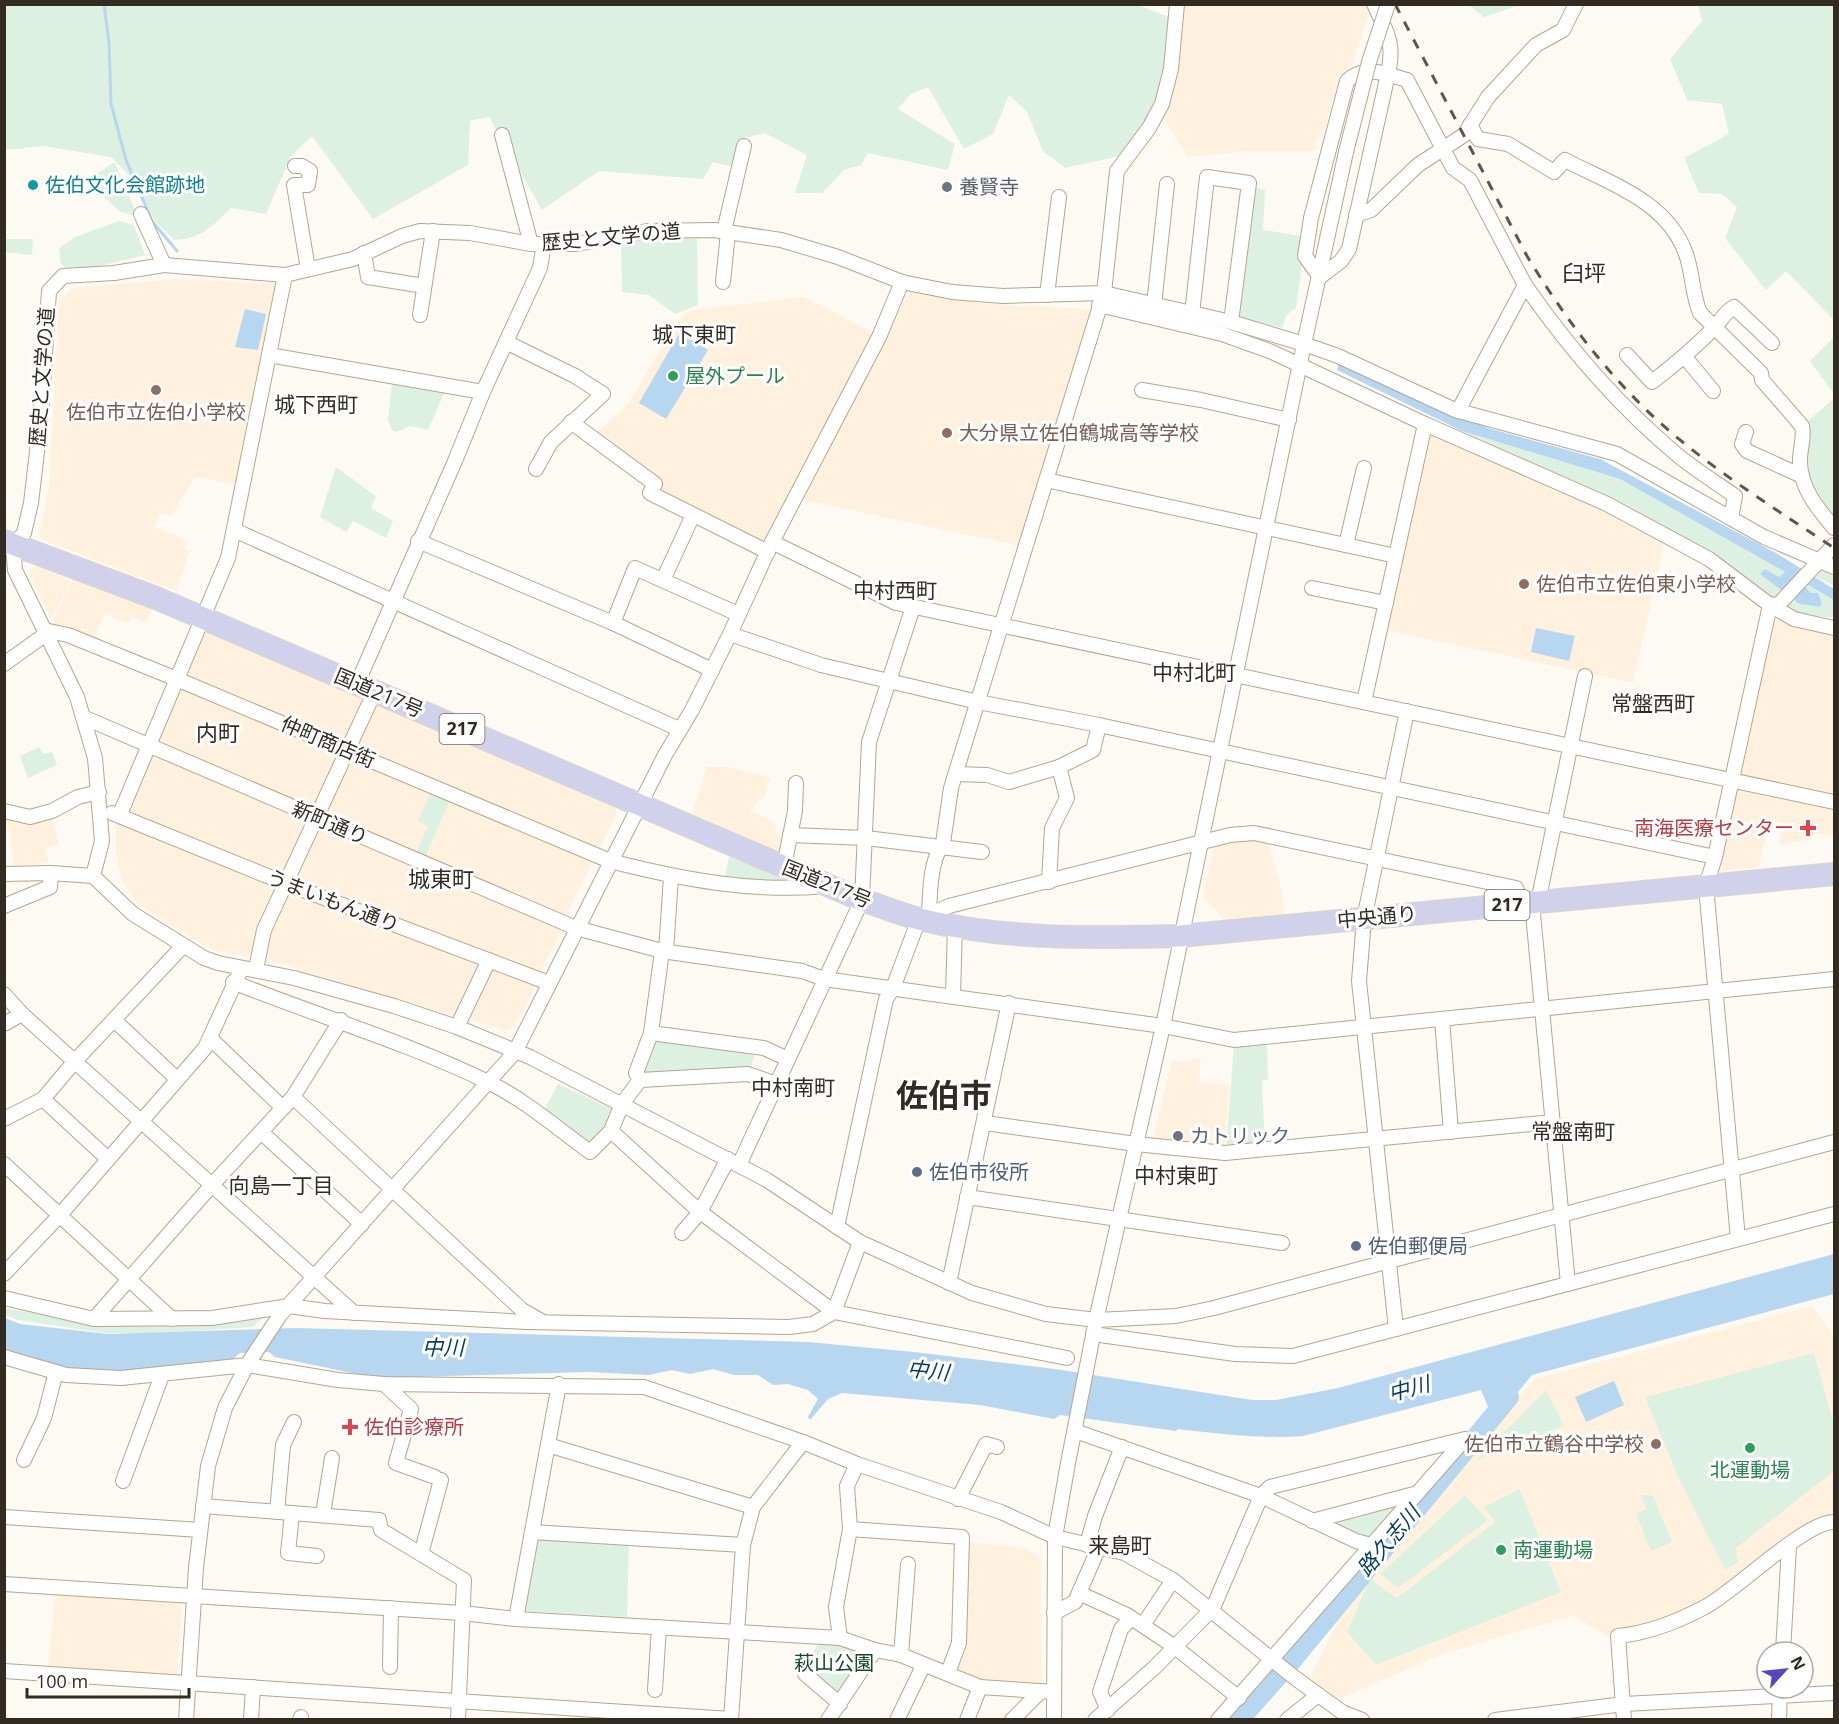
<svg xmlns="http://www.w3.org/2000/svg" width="1839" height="1724" font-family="'Open Sans','Noto Sans JP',sans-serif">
<rect width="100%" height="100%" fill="#fdfaf4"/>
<!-- built -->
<g fill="#fff1dd">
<polygon points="1183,5 1365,5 1369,13 1353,63 1338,77 1326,126 1316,140 1316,151 1248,151 1187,157 1163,117"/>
<polygon points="178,279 276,284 279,290 238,485 195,477 171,516 160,513 154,527 188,541 185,549 190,551 176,591 42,540 39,535 49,487 59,302 71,288"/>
<polygon points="913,292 987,304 1093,309 1020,546 804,500 895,317 908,295"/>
<polygon points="804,297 873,332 767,549 655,490 593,436 628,404 677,322 686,313 693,310"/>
<polygon points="1432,433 1457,447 1588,500 1665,539 1633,683 1383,629 1425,435"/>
<polygon points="35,566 71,580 51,619 29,573"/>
<polygon points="73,579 152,609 146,623 132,616 127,624 105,614 93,640 56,625 53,620"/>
<polygon points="1772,621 1834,632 1834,798 1735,778"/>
<polygon points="201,630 368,701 316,815 151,744"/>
<polygon points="372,702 615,806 617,813 564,920 319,817"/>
<polygon points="150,747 315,818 286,882 121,813"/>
<polygon points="707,767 730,767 770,778 765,797 755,803 748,821 754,812 776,824 775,833 787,839 784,854 692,813"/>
<polygon points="1732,786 1834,809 1834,837 1814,833 1812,839 1779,845 1782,822 1769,820 1759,867 1716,872"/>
<polygon points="4,817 27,824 52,818 59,844 45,849 49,862 13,867 10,832"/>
<polygon points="122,818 284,884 256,958 214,951 138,904 122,880 116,856 116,825"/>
<polygon points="317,819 564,925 538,978 288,883"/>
<polygon points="1267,839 1280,883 1285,915 1224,919 1203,897 1215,841"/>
<polygon points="289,887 486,961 459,1018 261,958"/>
<polygon points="491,966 536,985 513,1027 507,1031 466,1018"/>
<polygon points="1194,1058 1201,1059 1199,1082 1230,1085 1224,1151 1152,1143 1172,1060 1191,1063"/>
<polygon points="1812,1306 1834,1336 1834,1508 1826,1526 1711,1608 1613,1640 1573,1615 1443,1654 1334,1701 1309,1681 1342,1612 1385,1550 1535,1379"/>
<polygon points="967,1542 1026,1548 1041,1558 1042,1686 986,1682 958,1674 955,1668"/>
<polygon points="55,1592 182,1601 177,1679 48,1671"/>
</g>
<!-- green -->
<g fill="#dcf1e1">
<path d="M1135,4l34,13 2,28 -14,61 -21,34 -17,16 -54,12 -22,-17 -16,-39 -18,-17 -16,39 -29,15 -36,-62 -17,7 -13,15 57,35 -7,26 -80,-17 -7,12 -17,5 -22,23h-27l12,-38 -42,-22 -21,5 -10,29 -21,-5 -10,17 -104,-8 -57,39 -53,-93 -19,4 -2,44 -95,54 -61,-83 -21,20 -25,58 -35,-6c-17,17 -31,32 -57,32l-20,-20 -20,-40 -23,-23 -68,-11 -38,4v-145z"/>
<polygon points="1469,5 1520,5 1484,17"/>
<polygon points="1698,5 1834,5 1834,320 1786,271 1766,290 1725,238 1737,207 1722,194 1699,193 1684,158 1729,134 1722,104 1687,100 1670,59 1702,21"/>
<polygon points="113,163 115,163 138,217 119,211 90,184 90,178"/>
<polygon points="1253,186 1265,190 1263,230 1301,236 1299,256 1302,264 1296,308 1287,314 1282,328 1237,317"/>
<polygon points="119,221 134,225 145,255 100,266 65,268 61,264 59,248 75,237"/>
<polygon points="697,238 698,305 675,314 649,295 622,292 621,240"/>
<polygon points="5,239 33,239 32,255 5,252"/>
<polygon points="1834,337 1834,394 1810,361"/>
<polygon points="36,347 41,347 34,455 29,454"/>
<polygon points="392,382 445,391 428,430 410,426 396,432 392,430 388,420"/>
<polygon points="1834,398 1834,520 1809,478 1807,422"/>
<polygon points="1462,431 1620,479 1834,600 1834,618 1796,613 1715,556 1627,505 1542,469"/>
<polygon points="336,467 376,496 371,508 393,521 386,538 353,521 346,532 320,517"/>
<polygon points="1825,567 1834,572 1834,586 1815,576"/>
<polygon points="39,747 43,754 52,752 57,765 28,778 20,756"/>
<polygon points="431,790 451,798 424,860 415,855 428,826 418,821"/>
<polygon points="729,857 792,881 791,886 724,881"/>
<polygon points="653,1036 756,1050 750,1071 642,1077 639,1073"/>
<polygon points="1267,1042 1268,1079 1262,1081 1265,1148 1226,1150 1234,1045"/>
<polygon points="558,1084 615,1110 590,1147 542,1114"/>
<polygon points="4,1308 105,1326 263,1318 253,1327 159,1333 105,1333 18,1320 5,1315"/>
<polygon points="1814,1353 1834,1425 1834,1471 1736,1548 1738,1562 1725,1570 1678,1477 1645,1397"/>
<polygon points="1546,1390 1564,1426 1477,1460"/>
<polygon points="1520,1489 1561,1592 1376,1665 1347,1632 1370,1579 1397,1598 1495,1522 1484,1507"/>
<polygon points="1465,1495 1488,1520 1398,1588 1380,1574"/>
<polygon points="1641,1495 1653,1496 1672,1542 1651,1551 1636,1514 1646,1509"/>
<polygon points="1402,1502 1370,1538 1330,1521"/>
<polygon points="534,1535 629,1542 627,1617 524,1611"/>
<polygon points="821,1639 869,1651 839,1698 803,1669"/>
</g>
<!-- water -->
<g fill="#b7d7f0">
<polygon points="245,309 266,314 258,350 235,347"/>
<polygon points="680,332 708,350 666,419 639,403"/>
<polygon points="1339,362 1488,428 1600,459 1776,553 1834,589 1834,600 1796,578 1784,592 1760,574 1765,569 1779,577 1785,572 1620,479 1462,431 1337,370"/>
<polygon points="1805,587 1811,593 1818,593 1822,604 1819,607 1797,603 1794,599"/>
<polygon points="1536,628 1575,636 1569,661 1531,652"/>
<path d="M1834,1254v40l-302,81 -35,43 -6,-4 -10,-24 -178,46c-43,3 -82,-2 -125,-7l-2,2 -116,-16 -6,4 -74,-14 -138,-12 -14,6 -18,21 -2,-3 10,-18 -10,-9 -20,-6 -15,1 -15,-10h-24l-21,-6 -23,5 -18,-4 -23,5 -60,-3 -213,6 -101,-21 -6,-5 -29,1 -7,6c-56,4 -115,19 -171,8 -19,-3 -39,-12 -57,-18v-31l15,6 88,10 188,-6 512,14 106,10 141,17 197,31h24l62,-12z"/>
<polygon points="1614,1381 1624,1405 1586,1422 1575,1397"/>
</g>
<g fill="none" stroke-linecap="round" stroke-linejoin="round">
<!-- stream -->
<polyline stroke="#b7d7f0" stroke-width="3" points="104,4 109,43 111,104 126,160 152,221 177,251"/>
<!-- river -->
<polyline stroke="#b7d7f0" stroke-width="20" points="1239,1720 1294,1658 1509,1397"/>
<!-- minor casing -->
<g stroke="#b6a58c" stroke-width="16">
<g id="minor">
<path d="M1374,4c13,29 21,38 14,70l-39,175 -8,12 -21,16 -15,-21 6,-38 36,-137c17,-17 39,-7 60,-1l46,88 17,12 55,105 -67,126"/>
<path d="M1470,125l8,14 30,5 46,28 11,-12c46,24 102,41 121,94 7,20 6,40 14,59l61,60 1,7 40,46c3,14 -3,24 -2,37 1,26 18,46 34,65"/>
<polyline points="502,135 531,244"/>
<polyline points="295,166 302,166 310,171 308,185 294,185 308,269"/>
<polyline points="141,214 164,265"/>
<polyline points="1356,215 1371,210 1418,165 1464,135 1488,97 1536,45 1563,30 1576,4"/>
<polyline points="724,231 744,146"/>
<polyline points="364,253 368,277 424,286"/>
<polyline points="723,282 728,232"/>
<path d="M1525,285c43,62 92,119 150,168 19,16 40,29 60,43l-4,22"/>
<polyline points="1047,295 1059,197"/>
<polyline points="1099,305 1222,334 1272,352 1425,424 1607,504 1709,559 1770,605 1794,619 1834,628"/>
<polyline points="1154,305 1167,184"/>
<polyline points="1192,314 1207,177 1249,183 1231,322"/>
<polyline points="420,315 433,231"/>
<polyline points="506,342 575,376 603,394 551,442 536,469"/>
<polyline points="269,355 483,392"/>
<path d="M1627,355l25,27c21,-16 41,-33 60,-52 9,-8 11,-17 22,-23l38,36"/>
<polyline points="1684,356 1713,391"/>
<polyline points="1142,390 1201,400 1289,420"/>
<polyline points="571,422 655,484 650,493 768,552"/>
<polyline points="1746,432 1742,444 1747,451 1802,476"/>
<polyline points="1046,480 1396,556"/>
<polyline points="234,530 679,729"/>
<polyline points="418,541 613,623 712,670"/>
<polyline points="772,542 896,603 1834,802"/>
<polyline points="1346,545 1364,468"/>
<polyline points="1834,567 1764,537 1617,454 1455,410 1338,356 1304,344 1231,322 1104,293 1003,296 952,292 902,282 838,257 781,240 714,230 647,231 577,244 531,244 470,233 420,231 402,236 353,259 285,275 164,265 114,273 63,276 49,291 41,418 31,503 24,533 13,546 15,570 77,697 95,758 102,841 93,876 133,914 204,958 218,963 294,978 394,1006 457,1027 530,1057 767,1180 860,1242 972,1293 1046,1314 1096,1320 1176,1316 1214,1308 1834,1142"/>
<polyline points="663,580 693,515"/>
<polyline points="1312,588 1386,603"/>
<polyline points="1770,605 1779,604 1834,545"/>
<polyline points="613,623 635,568 738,614"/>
<path d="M44,630l24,5 111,45 431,181c71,18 141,32 215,25"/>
<polyline points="730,634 821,665 978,702 1099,725 1715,857"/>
<polyline points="4,664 46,634"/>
<polyline points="357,684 455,461 483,392 540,268 544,244"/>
<polyline points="1364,702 1425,424"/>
<polyline points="85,718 576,928 662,951 802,971 824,979 1163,1026 1234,1040 1834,979"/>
<polyline points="956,774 987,775 1009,782 1059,767 1093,750 1099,725"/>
<polyline points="4,811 30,817 52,811 78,797 99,792"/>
<polyline points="112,813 287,884 549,983"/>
<polyline points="120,814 228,558 285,275"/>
<polyline points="790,835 866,838 982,852"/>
<polyline points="784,866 795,811 796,783"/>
<polyline points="4,874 51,873 93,876"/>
<polyline points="1049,882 1052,828 1067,798 1059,767"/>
<polyline points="1538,902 1585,676"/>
<polyline points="1532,903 1568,1284"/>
<polyline points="4,906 50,887 51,873"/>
<path d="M929,915c1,-23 1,-54 14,-72l8,-55 153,-495 13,-122 32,-43 13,-24 9,-35 6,-65"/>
<polyline points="662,951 651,1033 636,1073 640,1080 622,1104 611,1131 699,1211 834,1312 1067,1358"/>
<polyline points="666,951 671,877"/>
<polyline points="256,969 264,930 375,691"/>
<path d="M233,982c85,34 173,60 255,100 37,18 69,46 102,70l21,-21"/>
<polyline points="4,994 22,1014 354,1313"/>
<polyline points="953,996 955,925"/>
<polyline points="1442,1019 1451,1132"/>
<polyline points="114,1020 177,1079"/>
<polyline points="4,1024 22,1014"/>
<polyline points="457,1027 489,960"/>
<polyline points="651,1033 764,1048 788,1059"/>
<polyline points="210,1038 283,1108"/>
<polyline points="640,1080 748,1074 776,1084"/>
<polyline points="293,1097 522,1310 543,1322"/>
<polyline points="43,1099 108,1159"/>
<polyline points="4,1119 43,1099 75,1061 183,946"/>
<polyline points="985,1123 1136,1144 1225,1153 1553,1122"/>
<polyline points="261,1132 362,1224"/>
<polyline points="4,1164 172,1319"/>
<polyline points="739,1165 862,900 869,742 913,607"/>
<polyline points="967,1197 1282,1243"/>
<polyline points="837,1227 886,999 893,988 919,919 949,906 1230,835 1254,833 1516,888 1522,904"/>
<polyline points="682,1233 700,1212 728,1159"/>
<polyline points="1738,1239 1706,886 1715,857 1770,605"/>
<polyline points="4,1274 59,1216 205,1048 239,974"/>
<polyline points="949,1283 1009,1003"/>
<polyline points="4,1298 94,1319 212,1318 289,1306 325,1311 526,1322 789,1327 813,1324 834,1312 860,1242"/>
<polyline points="94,1319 211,1186 293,1097 341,1020"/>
<polyline points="1396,1329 1359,981 1364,919 1407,711"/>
<polyline points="1093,1334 1235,1354 1293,1356 1834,1214"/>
<polyline points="4,1357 66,1375 121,1378 247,1365 338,1380 384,1384 644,1387 803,1442 857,1464 1001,1512 1055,1537 1124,1553 1173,1580 1295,1678 1342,1712 1362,1720"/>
<polyline points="384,1384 411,1409 396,1463 435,1477"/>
<polyline points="1075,1431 1261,1496 1356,1541 1371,1545"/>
<polyline points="548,1445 753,1507"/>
<polyline points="24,1460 44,1418 56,1372"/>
<polyline points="123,1481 162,1375"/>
<polyline points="958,1499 986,1444 997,1447"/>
<polyline points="203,1506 379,1520 381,1530 464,1580 458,1720"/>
<polyline points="277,1512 283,1445 294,1422"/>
<polyline points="292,1513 288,1553 317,1556"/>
<polyline points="323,1514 332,1458"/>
<polyline points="4,1517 200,1530"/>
<polyline points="1312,1521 1414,1494"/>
<polyline points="850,1529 962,1537 959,1643 948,1673"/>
<polyline points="532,1532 743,1545"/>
<polyline points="1087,1545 1095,1516 1122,1447"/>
<polyline points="421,1554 441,1480"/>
<polyline points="4,1584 462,1613 516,1619 840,1638 875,1650 901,1655 980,1687 1054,1692"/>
<polyline points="1079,1593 1127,1615 1175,1647 1239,1698"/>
<polyline points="1054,1613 1075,1602 1099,1547"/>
<polyline points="516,1619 559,1384"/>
<polyline points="1143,1625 1173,1580"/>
<polyline points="840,1638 836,1607 850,1529 847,1486 857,1464"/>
<polyline points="1783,1652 1789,1546"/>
<polyline points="901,1655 908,1564"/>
<polyline points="390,1667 391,1608"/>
<polyline points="4,1671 731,1719"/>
<polyline points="805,1674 840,1704"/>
<polyline points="655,1690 659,1627"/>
<polyline points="1108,1710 1100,1692 1121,1629 1131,1618"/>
<polyline points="186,1720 196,1568 208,1466 225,1408 247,1365 280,1315 515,1052 665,755 692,710 730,634 772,542 879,337 902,282"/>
<polyline points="251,1720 253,1687"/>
<polyline points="300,1720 301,1717"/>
<polyline points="731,1720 743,1545 753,1507 803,1442"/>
<polyline points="828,1720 875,1650"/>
<polyline points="897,1720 923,1666"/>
<polyline points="967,1720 980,1687"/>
<polyline points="1012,1720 1041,1691"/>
<polyline points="1054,1720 1055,1537 1068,1463 1096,1320 1163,1026 1304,344 1346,152"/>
<polyline points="1095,1720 1154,1668 1213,1608 1261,1496 1270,1487 1465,1439 1218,1720"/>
<polyline points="1287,1720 1318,1695"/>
<polyline points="1495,1720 1624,1704 1834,1693"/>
<path d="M1624,1720l-6,-84c31,-3 59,-14 87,-29 30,-16 101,-86 129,-85"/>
<polyline points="1779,1720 1780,1689"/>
</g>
</g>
<!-- highway casing -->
<g stroke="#d6d5d3" stroke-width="24">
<path id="highway" d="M4,541l152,57 706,302c19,6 38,14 57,19 85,21 174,19 261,17l654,-62"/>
</g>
<!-- minor -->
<use href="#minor" stroke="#fff" stroke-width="14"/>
<!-- highway -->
<use href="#highway" stroke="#d1d1ec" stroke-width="21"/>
<!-- rail -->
<path stroke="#5c564d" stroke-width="3" stroke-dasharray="10 10" stroke-linecap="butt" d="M1395,4l132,252c37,61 78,116 130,164 54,49 117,88 177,128"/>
<!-- minor-bridge casing -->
<g stroke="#b6a58c" stroke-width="16" stroke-linecap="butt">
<polyline id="minor-bridge" points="1346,152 1369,62 1388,4"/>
</g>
<!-- minor-bridge -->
<use href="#minor-bridge" stroke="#fff" stroke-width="14"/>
</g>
<!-- markers -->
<circle fill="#0f9aa8" stroke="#fff" stroke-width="2" cx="33" cy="185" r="6"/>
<g fill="#6b7280" stroke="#fff" stroke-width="2">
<circle cx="947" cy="187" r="6"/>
<circle cx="1178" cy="1136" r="6"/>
</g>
<g fill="#2e9e5b" stroke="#fff" stroke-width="2">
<circle cx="673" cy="376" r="6"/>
<circle cx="1750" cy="1448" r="6"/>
<circle cx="1501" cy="1550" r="6"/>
</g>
<g fill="#8d6e63" stroke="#fff" stroke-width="2">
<circle cx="156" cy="390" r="6"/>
<circle cx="947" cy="433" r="6"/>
<circle cx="1524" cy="584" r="6"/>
<circle cx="1656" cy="1444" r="6"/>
</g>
<g fill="#e0444e" stroke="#fff" stroke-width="2">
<path d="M1805 819h6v6h6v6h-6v6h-6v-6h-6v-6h6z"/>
<path d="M347 1418h6v6h6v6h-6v6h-6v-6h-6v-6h6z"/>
</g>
<g fill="#5c6f8a" stroke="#fff" stroke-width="2">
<circle cx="917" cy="1172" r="6"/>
<circle cx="1356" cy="1246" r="6"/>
</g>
<g text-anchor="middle" stroke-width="6" stroke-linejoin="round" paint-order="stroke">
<!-- shield labels -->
<g fill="#fff" stroke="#706b64" stroke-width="1.5">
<rect x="439.5" y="714" width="45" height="30" rx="4.5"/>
<rect x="1484.5" y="890" width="45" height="30" rx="4.5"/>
</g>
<g font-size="18" font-weight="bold" fill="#322b21">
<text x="462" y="735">217</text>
<text x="1507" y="911">217</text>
</g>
<!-- culture labels -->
<g font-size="20" fill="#0d838f" stroke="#fff" text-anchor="start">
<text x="45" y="192">佐伯文化会館跡地</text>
</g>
<!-- worship labels -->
<g font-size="20" fill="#5b616d" stroke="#fff" text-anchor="start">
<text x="959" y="194">養賢寺</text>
<text x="1190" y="1143">カトリック</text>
</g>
<!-- street labels -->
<g font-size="20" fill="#322b21" stroke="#fff">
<text transform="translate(611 237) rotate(-5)" y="7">歴史と文学の道</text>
<text transform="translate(42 377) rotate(-86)" y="7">歴史と文学の道</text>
<text transform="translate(379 693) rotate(23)" y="7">国道217号</text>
<text transform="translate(328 742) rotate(23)" y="7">仲町商店街</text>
<text transform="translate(330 823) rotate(23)" y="7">新町通り</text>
<text transform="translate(827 884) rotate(22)" y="7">国道217号</text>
<text transform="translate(333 901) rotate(21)" y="7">うまいもん通り</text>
<text transform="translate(1377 917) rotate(-5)" y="7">中央通り</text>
</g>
<!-- leisure labels -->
<g font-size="20" fill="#27864d" stroke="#fff" text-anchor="start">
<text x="685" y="383">屋外プール</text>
<text x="1750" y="1477" text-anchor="middle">北運動場</text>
<text x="1513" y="1557">南運動場</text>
</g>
<!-- education labels -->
<g font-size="20" fill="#785e54" stroke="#fff" text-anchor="start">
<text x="156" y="419" text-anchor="middle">佐伯市立佐伯小学校</text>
<text x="959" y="440">大分県立佐伯鶴城高等学校</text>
<text x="1536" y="591">佐伯市立佐伯東小学校</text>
<text x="1644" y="1451" text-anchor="end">佐伯市立鶴谷中学校</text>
</g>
<!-- health labels -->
<g font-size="20" fill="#be3a42" stroke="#fff" text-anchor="end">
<text x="1794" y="835">南海医療センター</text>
<text x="364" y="1434" text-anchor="start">佐伯診療所</text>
</g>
<!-- service labels -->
<g font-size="20" fill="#4e5e75" stroke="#fff" text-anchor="start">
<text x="929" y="1179">佐伯市役所</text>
<text x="1368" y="1253">佐伯郵便局</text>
</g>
<!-- park labels -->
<g font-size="20" fill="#144828" stroke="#fff">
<text x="834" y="1670">萩山公園</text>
</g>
<!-- neighbourhood labels -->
<g font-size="21" fill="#322b21" stroke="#fff">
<text x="694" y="342">城下東町</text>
<text x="316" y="412">城下西町</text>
<text x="895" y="598">中村西町</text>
<text x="1194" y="680">中村北町</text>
<text x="1653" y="711">常盤西町</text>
<text x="793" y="1095">中村南町</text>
<text x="1573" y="1139">常盤南町</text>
<text x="1176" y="1183">中村東町</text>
<text x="281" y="1193">向島一丁目</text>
<text x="1120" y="1553">来島町</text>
</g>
<!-- water labels -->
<g font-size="21" font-style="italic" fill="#033c5d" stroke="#fff">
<text x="443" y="1355">中川</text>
<text transform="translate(928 1371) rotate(6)" y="7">中川</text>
<text transform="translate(1409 1389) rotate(-15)" y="7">中川</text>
<text transform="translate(1389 1541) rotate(-50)" y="7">路久志川</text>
</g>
<!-- quarter labels -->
<g font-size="22" fill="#322b21" stroke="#fff">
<text x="1584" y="281">臼坪</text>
<text x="218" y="741">内町</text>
<text x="441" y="887">城東町</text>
</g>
<!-- town labels -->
<g font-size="32" font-weight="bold" fill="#322b21" stroke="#fff">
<text x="944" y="1107">佐伯市</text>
</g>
</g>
<!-- border -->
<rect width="1839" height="1724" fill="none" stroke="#322b21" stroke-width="12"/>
<!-- north arrow -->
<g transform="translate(1785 1670) rotate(63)"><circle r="28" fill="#ffffff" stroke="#adaaa6" stroke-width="1.5"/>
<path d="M0-4.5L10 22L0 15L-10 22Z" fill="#5447bf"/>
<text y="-9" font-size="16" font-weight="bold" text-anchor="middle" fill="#322b21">N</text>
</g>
<!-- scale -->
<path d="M27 1688v9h162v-9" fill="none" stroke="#322b21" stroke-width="3"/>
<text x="36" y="1688" font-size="18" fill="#322b21" stroke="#ffffff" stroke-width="4.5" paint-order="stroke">100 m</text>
</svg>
